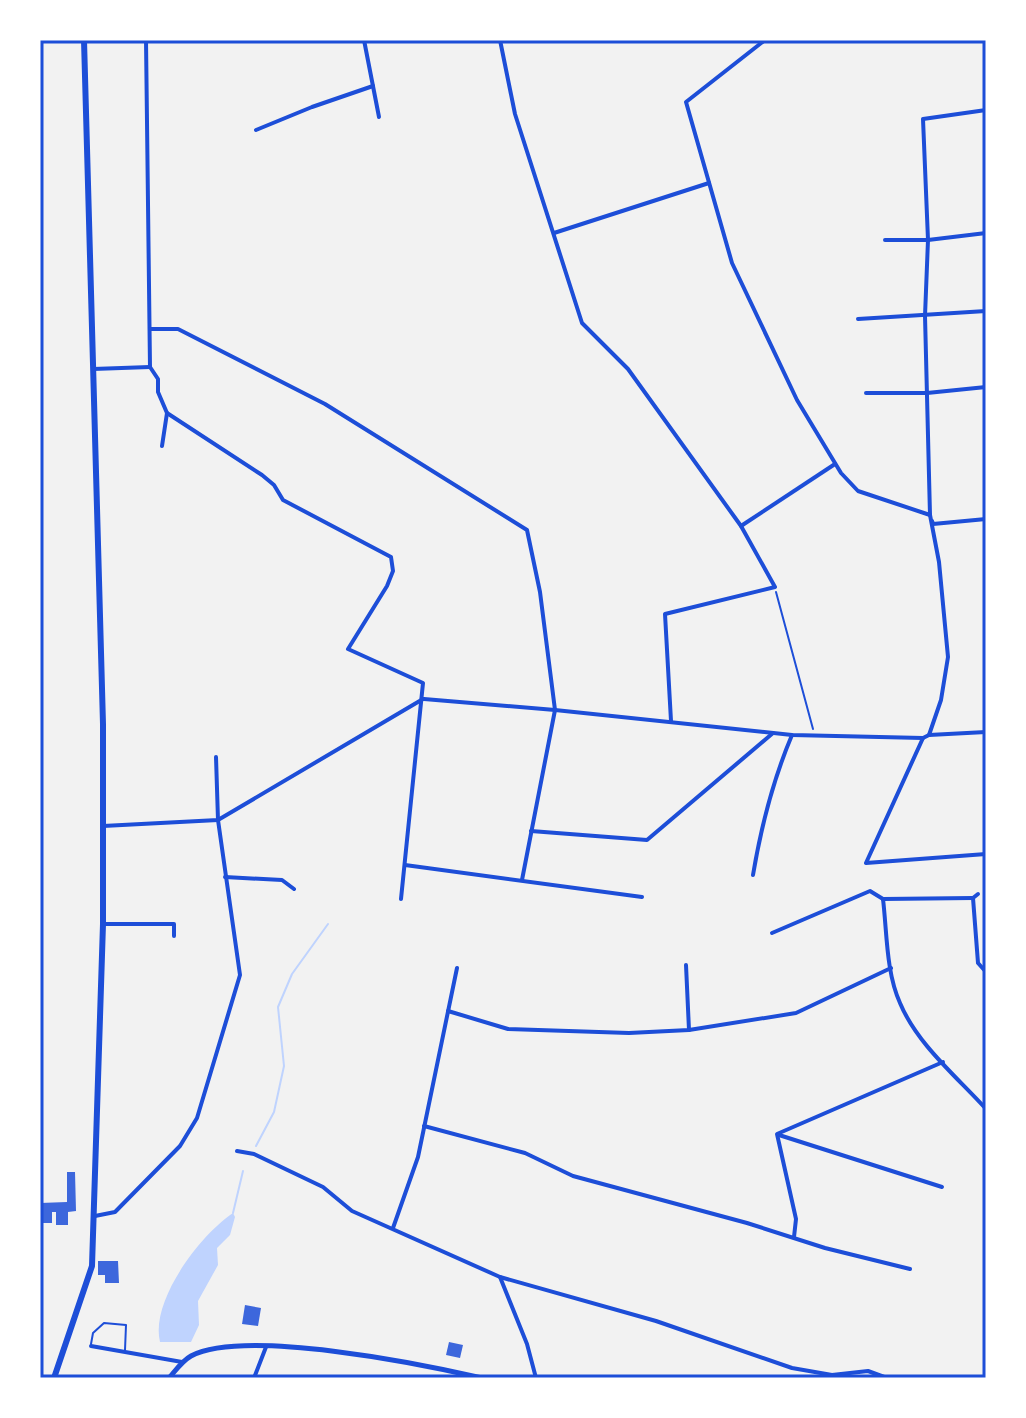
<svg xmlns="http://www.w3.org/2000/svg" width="1026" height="1418" font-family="Arial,sans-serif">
<rect width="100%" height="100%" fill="#f2f2f2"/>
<!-- water -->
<path fill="#bfd3fe" d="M233,1213l2,4 -5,18 -13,13 1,17 -20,36 1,24 -8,17h-31c-10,-41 40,-107 73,-129z"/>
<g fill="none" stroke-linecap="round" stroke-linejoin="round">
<!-- stream -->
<g stroke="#bfd3fe" stroke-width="2">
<polyline points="256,1146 274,1112 284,1066 278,1007 292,974 328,924"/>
<polyline points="233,1213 243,1171"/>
</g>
</g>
<!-- building -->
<g fill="#3d67dc">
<polygon points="67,1172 75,1172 76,1211 68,1212 68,1225 56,1225 56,1212 52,1212 52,1223 40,1223 40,1203 67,1202"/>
<polygon points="98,1261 118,1261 119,1283 105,1283 105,1275 98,1275"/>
<polygon points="245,1305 261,1308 258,1326 242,1324"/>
<polygon points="449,1342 463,1345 460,1358 446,1355"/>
</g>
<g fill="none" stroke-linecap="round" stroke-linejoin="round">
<!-- path -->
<polyline stroke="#1d4ed8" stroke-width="2" points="776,592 813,729"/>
<!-- service -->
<polyline stroke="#1d4ed8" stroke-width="2" points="91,1344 93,1333 104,1323 126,1325 125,1350"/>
<!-- minor -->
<g stroke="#1d4ed8" stroke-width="4">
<polyline points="146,40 150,367 158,379 158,392 167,413 162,446"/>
<polyline points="364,40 379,117"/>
<polyline points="500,40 515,114 582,323 628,369 741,526 775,587 665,614 671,721"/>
<polyline points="765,40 686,102 732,263 797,400 841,473 858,491 930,515"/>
<polyline points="986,110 923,119 928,240 925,316 930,515 939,562 948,657 941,700 929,735 923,738 866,863 986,854"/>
<polyline points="256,130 312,107 373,86"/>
<polyline points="554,233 709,183"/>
<polyline points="885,240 928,240 986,233"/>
<polyline points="858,319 986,311"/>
<polyline points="150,329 178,329 325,404 527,530 540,592 555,710 522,880"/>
<polyline points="93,369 150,367"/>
<polyline points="866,393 927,393 986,387"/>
<polyline points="167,413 262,475 274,485 283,500 391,557 393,571 387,586 348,649 423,683 401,899"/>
<polyline points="932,521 933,524 986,519"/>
<polyline points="741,526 835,464"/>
<polyline points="424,699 555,710 792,735 923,738"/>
<polyline points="929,735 986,732"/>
<polyline points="103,826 218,820 423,699"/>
<polyline points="531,831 647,840 773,733"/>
<polyline points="405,865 642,897"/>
<path d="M753,875c8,-48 20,-95 39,-140"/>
<polyline points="225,877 282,880 294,889"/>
<polyline points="978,894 973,898 978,963 986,972"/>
<path d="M883,899c4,33 3,73 17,104 17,41 57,74 86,106"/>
<polyline points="883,899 973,898"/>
<polyline points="103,924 174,924 174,936"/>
<polyline points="772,933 870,891 883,899"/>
<polyline points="686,965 689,1030"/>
<polyline points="448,1011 508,1029 629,1033 689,1030 796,1013 891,968"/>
<polyline points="424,1126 525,1153 573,1176 747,1223 825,1248 910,1269"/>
<polyline points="779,1135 942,1187"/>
<polyline points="237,1151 254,1154 323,1187 352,1211 500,1277 656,1321 792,1368 832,1375 868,1371 887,1378"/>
<polyline points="95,1216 115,1212 180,1146 197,1118 240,975 218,820 216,757"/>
<polyline points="393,1228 418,1157 457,968"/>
<polyline points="794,1237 796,1219 777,1134 943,1062"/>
<polyline points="500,1277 527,1344 536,1378"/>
<polyline points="91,1346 182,1362"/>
<polyline points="254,1378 266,1347"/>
</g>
<!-- tertiary -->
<path stroke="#1d4ed8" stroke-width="5" d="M169,1378c7,-8 13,-17 22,-22 53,-28 230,8 291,22"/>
<!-- secondary -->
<polyline stroke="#1d4ed8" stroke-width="6" points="54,1378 92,1266 103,924 103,724 84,40"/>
</g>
<!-- border -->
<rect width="1026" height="1418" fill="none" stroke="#ffffff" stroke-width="84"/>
<rect x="42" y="42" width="942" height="1334" fill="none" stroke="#1d4ed8" stroke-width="3"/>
</svg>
